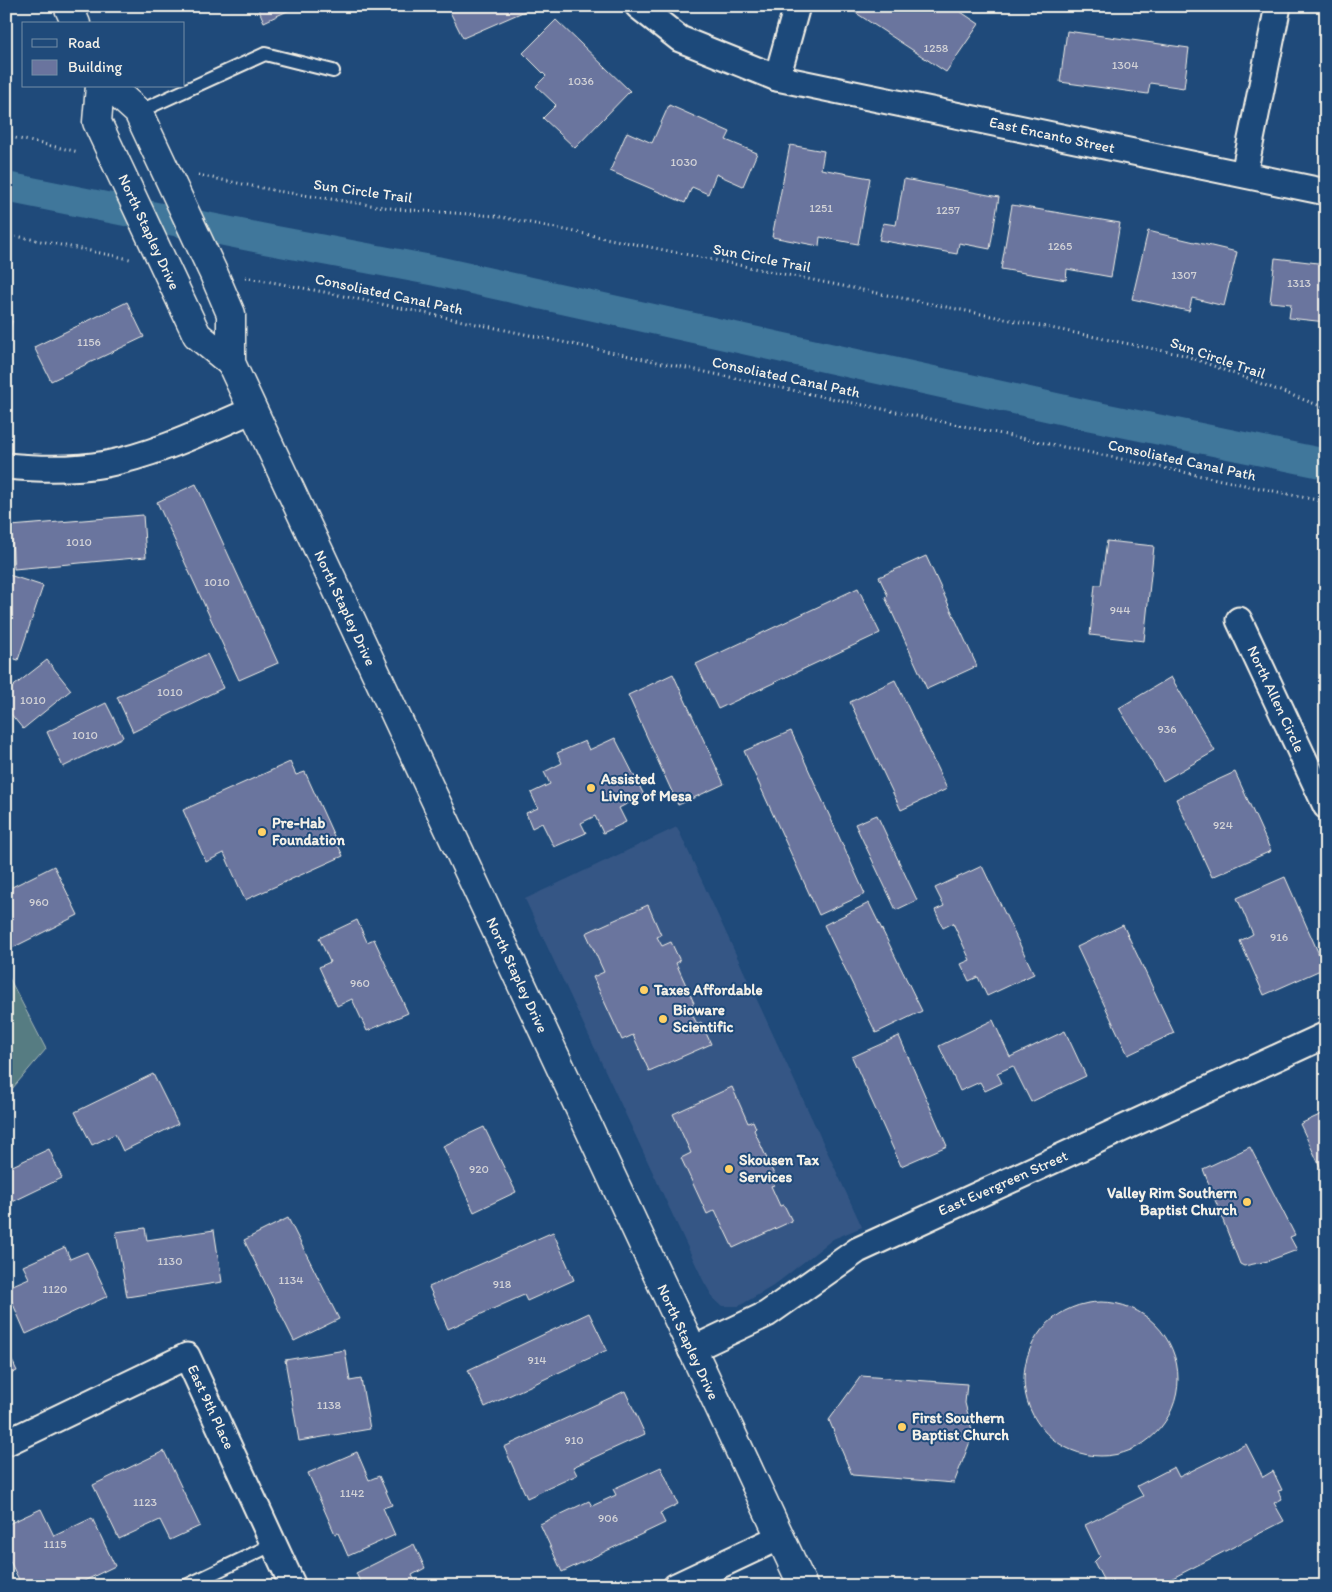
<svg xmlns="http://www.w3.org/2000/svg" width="1332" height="1592" font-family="Itim,sans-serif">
<rect width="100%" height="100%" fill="#1f4a7a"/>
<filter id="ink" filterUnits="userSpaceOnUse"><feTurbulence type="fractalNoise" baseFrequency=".02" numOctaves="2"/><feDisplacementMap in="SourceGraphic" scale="10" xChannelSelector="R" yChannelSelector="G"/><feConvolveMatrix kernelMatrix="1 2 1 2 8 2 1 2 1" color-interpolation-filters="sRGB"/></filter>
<g filter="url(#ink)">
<!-- built -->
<polygon fill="#365785" points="677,827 862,1227 833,1239 773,1286 739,1306 722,1306 714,1299 704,1282 525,899"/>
<!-- green -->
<polygon fill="#567c82" stroke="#a5b6b5" points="6,972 46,1049 6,1096"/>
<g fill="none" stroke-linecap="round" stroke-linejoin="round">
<!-- canal -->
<polyline stroke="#40779b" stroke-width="30" points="6,187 265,239 436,271 1078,413 1326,464"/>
</g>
<!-- building -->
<g fill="#6a749e" stroke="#f4f1e8">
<polygon points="257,6 298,6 264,22"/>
<polygon points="447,6 523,6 525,11 463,38"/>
<polygon points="856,6 952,6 979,24 946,72 853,11"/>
<polygon points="556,20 630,91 575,148 543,118 556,105 536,86 546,76 523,53"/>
<polygon points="1067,31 1189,48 1184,88 1150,83 1148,94 1060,82"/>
<polygon points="669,105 730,132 726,140 757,153 743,186 716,174 708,194 692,187 685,203 610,171 627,132 652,143"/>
<polygon points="790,145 824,151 821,169 870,178 858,244 820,237 819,246 772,237"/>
<polygon points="904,179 999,197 990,249 959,243 957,254 879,240 883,223 896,225"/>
<polygon points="1012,205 1120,223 1111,277 1067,269 1066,280 1001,269"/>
<polygon points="1148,231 1237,252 1224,306 1192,298 1189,311 1132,299"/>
<polygon points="1275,258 1326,264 1326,322 1289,318 1291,304 1270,302"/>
<polygon points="127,302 144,337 51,381 34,347"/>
<polygon points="6,320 12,321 6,346"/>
<polygon points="196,484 278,663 239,680 157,502"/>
<polygon points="143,515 146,557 14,569 11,526"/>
<polygon points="1107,541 1154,546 1144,641 1090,635 1095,585 1101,585"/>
<polygon points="926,556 977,666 927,689 885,597 888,596 879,577"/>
<polygon points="6,574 43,586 18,660 6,656"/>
<polygon points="858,588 880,633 718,709 696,664"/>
<polygon points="207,654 223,688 133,732 117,697"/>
<polygon points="47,660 71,690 23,729 6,708 6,692"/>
<polygon points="673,674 724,784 678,805 628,695"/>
<polygon points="1171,677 1215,751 1163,781 1119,708"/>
<polygon points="895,680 947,789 901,810 850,702"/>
<polygon points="106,703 123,737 63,767 47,732"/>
<polygon points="791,731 865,894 819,915 744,751"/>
<polygon points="615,738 644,795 619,808 626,822 603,833 595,816 581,823 586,833 554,847 542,823 532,828 526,813 538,808 531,793 550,784 544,772 562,763 557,753 585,741 589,750"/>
<polygon points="290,762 296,775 305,772 343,856 245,900 224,853 206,862 183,810"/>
<polygon points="1235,772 1271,851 1212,877 1176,799"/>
<polygon points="877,815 917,900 896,910 855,824"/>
<polygon points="54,866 78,915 6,951 6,890"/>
<polygon points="982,866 1034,974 987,996 978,977 969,981 961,964 970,960 953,923 943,928 935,910 944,906 935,888"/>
<polygon points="1285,877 1325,968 1264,995 1240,941 1253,934 1237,898"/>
<polygon points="869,903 922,1011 876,1033 824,925"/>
<polygon points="648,905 661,935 657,937 662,946 671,942 680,961 676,963 694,1003 692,1004 696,1010 691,1012 697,1024 701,1022 711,1044 649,1071 633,1035 622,1040 593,977 604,972 586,933"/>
<polygon points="357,920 367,942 374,939 408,1013 367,1031 352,999 337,1006 319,967 330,962 319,938"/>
<polygon points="1123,925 1174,1033 1128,1055 1077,947"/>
<polygon points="993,1020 1010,1057 1065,1031 1086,1076 1031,1102 1013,1066 997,1073 1002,1083 985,1091 980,1082 960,1091 939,1046"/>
<polygon points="899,1036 947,1146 901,1166 852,1057"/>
<polygon points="153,1074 178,1124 123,1151 115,1134 92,1145 75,1112"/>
<polygon points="732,1087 748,1123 753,1121 756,1128 754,1130 777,1181 773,1181 774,1185 771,1186 780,1206 784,1205 792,1221 733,1248 715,1210 707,1214 681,1158 691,1153 673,1114"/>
<polygon points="1326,1112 1326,1179 1300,1124"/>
<polygon points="484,1127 516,1192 474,1212 443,1146"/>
<polygon points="1250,1147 1295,1235 1290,1237 1297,1250 1268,1261 1244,1266 1240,1264 1203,1169"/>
<polygon points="49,1149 62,1178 6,1205 6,1169"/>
<polygon points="288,1218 339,1319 294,1341 244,1240"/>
<polygon points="145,1228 147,1240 214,1230 222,1282 127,1297 116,1232"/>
<polygon points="553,1232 574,1280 527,1301 524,1295 448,1329 429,1287"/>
<polygon points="65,1247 70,1259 87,1252 108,1296 26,1334 6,1288 29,1278 23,1266"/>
<circle cx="1101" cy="1379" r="77"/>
<polygon points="589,1313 607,1350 485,1407 468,1370"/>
<polygon points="6,1348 17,1371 6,1376"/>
<polygon points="345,1350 350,1381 361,1379 370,1429 299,1441 285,1360"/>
<polygon points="861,1376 967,1384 965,1403 973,1434 954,1483 852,1475 829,1420"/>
<polygon points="625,1391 645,1434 573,1467 577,1475 527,1498 504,1447"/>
<polygon points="1246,1444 1263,1477 1273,1471 1282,1490 1278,1491 1282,1499 1274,1503 1284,1521 1157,1586 1115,1586 1112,1580 1105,1583 1094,1562 1100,1556 1085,1525 1143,1496 1137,1486 1174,1467 1179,1477"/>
<polygon points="164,1451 200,1526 170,1540 160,1520 119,1539 93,1485"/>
<polygon points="357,1452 369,1480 379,1476 392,1505 383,1508 395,1535 348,1556 338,1533 335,1534 308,1473"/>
<polygon points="661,1467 678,1504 660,1513 665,1523 562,1572 540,1524 589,1501 592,1506 616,1495 613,1489"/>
<polygon points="41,1509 54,1536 92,1518 115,1566 74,1586 22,1586 6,1553 6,1525"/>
<polygon points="414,1544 425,1568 412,1575 417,1586 362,1586 356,1573"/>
</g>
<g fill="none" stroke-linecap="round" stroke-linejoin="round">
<!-- service casing -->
<g stroke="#f4f1e8" stroke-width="16">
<g id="service">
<polyline points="138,112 265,54 333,71"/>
<polyline points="186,1586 274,1544"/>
</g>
</g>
<!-- minor casing -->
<g stroke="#f4f1e8" stroke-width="29">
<g id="minor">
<polyline points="638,6 680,39 777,78 1326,192"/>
<polyline points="777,78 797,6"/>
<polyline points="1244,174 1278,6"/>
<path d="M6,466c32,3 68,4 100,-2 51,-10 100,-34 147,-54"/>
<polyline points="1239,620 1326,806"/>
<polyline points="691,1350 767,1314 858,1250 1326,1035"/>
<polyline points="6,1443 187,1356 293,1586"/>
<polyline points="676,1586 780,1537"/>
</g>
</g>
<!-- secondary casing -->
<g stroke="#f4f1e8" stroke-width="31">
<g id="secondary">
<polyline points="68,6 76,24"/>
<polyline points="100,86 97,122 197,335 231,363"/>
<polyline points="109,86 138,112 213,272 231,314 231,363 803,1586"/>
</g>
</g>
<!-- path -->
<g stroke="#f4f1e8" stroke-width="3" stroke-dasharray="1 4" stroke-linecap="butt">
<polyline points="6,136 79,152"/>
<polyline points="198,175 277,191 397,209 496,216 1184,355 1326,408"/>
<polyline points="6,234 130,259"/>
<polyline points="245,277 324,292 1326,502"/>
</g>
<!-- service -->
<use href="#service" stroke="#1f4a7a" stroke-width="12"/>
<!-- minor -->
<use href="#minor" stroke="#1f4a7a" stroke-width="25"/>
<!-- secondary -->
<use href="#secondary" stroke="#1f4a7a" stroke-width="28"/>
</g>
</g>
<!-- markers -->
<g fill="#ffd166" stroke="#1f4a7a" stroke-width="2">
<circle cx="591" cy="788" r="5"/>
<circle cx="262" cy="832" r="5"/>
<circle cx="644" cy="990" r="5"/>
<circle cx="663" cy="1019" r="5"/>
<circle cx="729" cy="1169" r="5"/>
<circle cx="1247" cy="1202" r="5"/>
<circle cx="902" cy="1427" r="5"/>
</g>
<g text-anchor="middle" stroke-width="4" stroke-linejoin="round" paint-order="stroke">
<!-- number labels -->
<g font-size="12" fill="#d2d2d6">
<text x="936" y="52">1258</text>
<text x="1125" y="69">1304</text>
<text x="581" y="85">1036</text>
<text x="684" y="166">1030</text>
<text x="821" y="212">1251</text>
<text x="948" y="214">1257</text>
<text x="1060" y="250">1265</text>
<text x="1184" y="279">1307</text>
<text x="1299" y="287">1313</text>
<text x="89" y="346">1156</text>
<text x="79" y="546">1010</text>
<text x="217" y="586">1010</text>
<text x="1120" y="614">944</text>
<text x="170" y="696">1010</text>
<text x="33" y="704">1010</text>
<text x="1167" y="733">936</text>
<text x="85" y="739">1010</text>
<text x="1223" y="829">924</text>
<text x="39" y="906">960</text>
<text x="1279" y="941">916</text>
<text x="360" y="987">960</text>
<text x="479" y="1173">920</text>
<text x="170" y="1265">1130</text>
<text x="291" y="1284">1134</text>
<text x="502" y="1288">918</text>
<text x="55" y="1293">1120</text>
<text x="537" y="1364">914</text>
<text x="329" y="1409">1138</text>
<text x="574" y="1444">910</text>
<text x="352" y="1497">1142</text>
<text x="145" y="1506">1123</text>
<text x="608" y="1522">906</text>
<text x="55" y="1548">1115</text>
</g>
<!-- street labels -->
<g font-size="15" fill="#f4f1e8" stroke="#1f4a7a">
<text transform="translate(1052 135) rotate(12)" y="5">East Encanto Street</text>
<text transform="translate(363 191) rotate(8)" y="5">Sun Circle Trail</text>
<text transform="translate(149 232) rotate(65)" y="5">North Stapley Drive</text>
<text transform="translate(762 258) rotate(11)" y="5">Sun Circle Trail</text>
<text transform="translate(389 294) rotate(12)" y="5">Consoliated Canal Path</text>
<text transform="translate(1218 358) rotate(19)" y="5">Sun Circle Trail</text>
<text transform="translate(786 377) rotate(12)" y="5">Consoliated Canal Path</text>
<text transform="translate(1182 460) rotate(12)" y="5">Consoliated Canal Path</text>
<text transform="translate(345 608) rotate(65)" y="5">North Stapley Drive</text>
<text transform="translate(1276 699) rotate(65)" y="5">North Allen Circle</text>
<text transform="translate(517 975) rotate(65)" y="5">North Stapley Drive</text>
<text transform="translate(1003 1183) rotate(-24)" y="5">East Evergreen Street</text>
<text transform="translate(688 1342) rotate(65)" y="5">North Stapley Drive</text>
<text transform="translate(211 1407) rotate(65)" y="5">East 9th Place</text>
</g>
<!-- poi labels -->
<g font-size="15" font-weight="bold" fill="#f4f1e8" stroke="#1f4a7a" text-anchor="start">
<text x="601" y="784">Assisted<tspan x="601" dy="17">Living of Mesa</tspan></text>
<text x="272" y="828">Pre-Hab<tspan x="272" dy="17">Foundation</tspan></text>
<text x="654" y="995">Taxes Affordable</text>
<text x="673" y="1015">Bioware<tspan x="673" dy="17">Scientific</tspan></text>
<text x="739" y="1165">Skousen Tax<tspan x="739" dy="17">Services</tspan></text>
<text x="1237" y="1198" text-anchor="end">Valley Rim Southern<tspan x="1237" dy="17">Baptist Church</tspan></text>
<text x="912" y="1423">First Southern<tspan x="912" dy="17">Baptist Church</tspan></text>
</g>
</g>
<!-- margin -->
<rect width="1332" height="1592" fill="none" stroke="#1f4a7a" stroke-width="25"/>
<rect x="12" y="12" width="1307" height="1567" fill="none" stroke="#f4f1e8" stroke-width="2" filter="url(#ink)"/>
<!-- legend -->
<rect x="22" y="22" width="162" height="65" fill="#1f4a7a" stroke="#748da6"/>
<rect x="32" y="39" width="25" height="8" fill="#1f4a7a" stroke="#748da6"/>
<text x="68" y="48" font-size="15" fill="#f4f1e8">Road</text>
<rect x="32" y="60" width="25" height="15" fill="#6a749e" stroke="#748da6"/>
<text x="68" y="72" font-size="15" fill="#f4f1e8">Building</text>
</svg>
